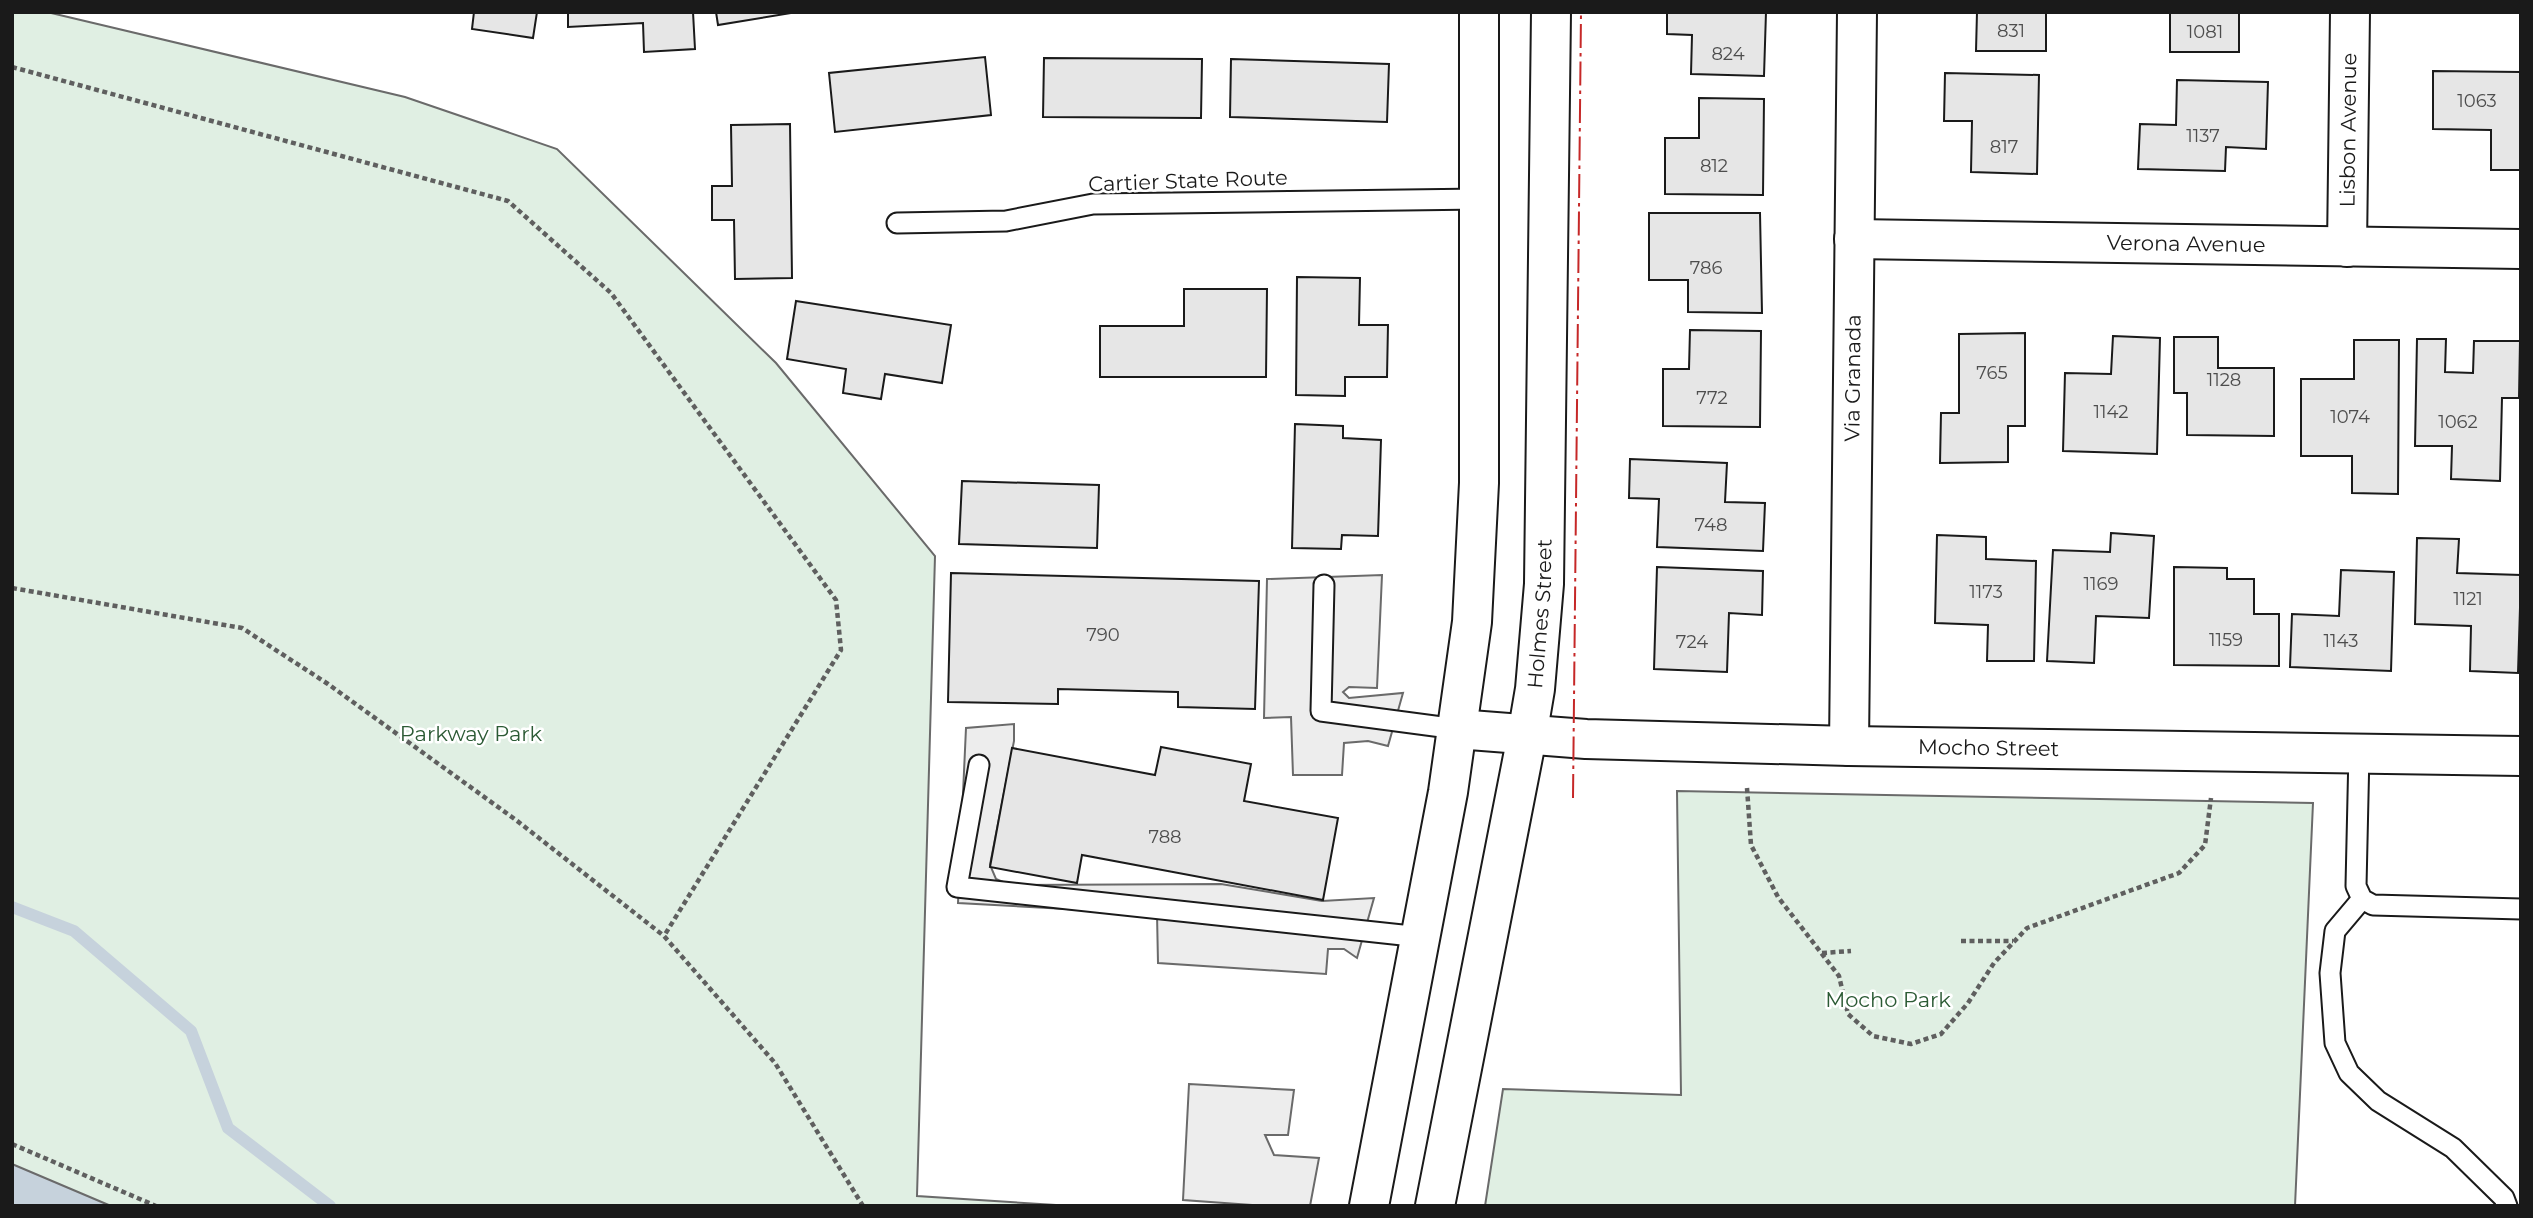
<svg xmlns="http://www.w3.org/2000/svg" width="2533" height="1218" font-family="Montserrat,sans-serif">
<rect width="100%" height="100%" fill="#fff"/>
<!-- green -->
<g fill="#e0efe3" stroke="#6a6a6a" stroke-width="2">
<polygon points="12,12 47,12 405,97 557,149 776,363 935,556 917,1196 1072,1206 12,1206"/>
<polygon points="1677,791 2313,803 2295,1206 1485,1206 1503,1089 1681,1095"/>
</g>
<!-- parking -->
<g fill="#ededed" stroke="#6a6a6a" stroke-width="2">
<polygon points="1382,575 1377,688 1349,687 1343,692 1349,698 1403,693 1388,746 1368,741 1344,743 1342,775 1293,775 1291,717 1264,718 1267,579"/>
<polygon points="1014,724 1014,741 990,865 996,879 1010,885 1221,884 1322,901 1374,898 1357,958 1344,949 1328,949 1326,974 1158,963 1157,914 958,903 966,728"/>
<polygon points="1189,1084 1294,1090 1288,1135 1265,1135 1274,1155 1319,1158 1310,1206 1266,1206 1183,1200"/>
</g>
<!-- water -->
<polygon fill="#c6d2dc" stroke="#6a6a6a" stroke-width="2" points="12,1164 111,1206 12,1206"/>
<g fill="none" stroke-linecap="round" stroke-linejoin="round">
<!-- stream -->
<polyline stroke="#c6d2dc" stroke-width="12" points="12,907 74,931 191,1031 228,1128 330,1206"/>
</g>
<!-- building -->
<g fill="#e6e6e6" stroke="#1a1a1a" stroke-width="2">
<polygon points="474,12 537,12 533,38 472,29"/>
<polygon points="568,12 693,12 695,49 644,52 643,23 568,27"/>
<polygon points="716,12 797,12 718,25"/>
<polygon points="1667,12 1766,12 1764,76 1691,74 1692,35 1667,34"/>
<polygon points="1977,12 2046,12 2046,51 1976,51"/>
<rect x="2170" y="12" width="69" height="40"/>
<polygon points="985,57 991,115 835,132 829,73"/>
<polygon points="1044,58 1202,59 1201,118 1043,117"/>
<polygon points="1231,59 1389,64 1387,122 1230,117"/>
<polygon points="2433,71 2521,72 2521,170 2491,170 2491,130 2433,129"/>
<polygon points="1945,73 2039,75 2037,174 1971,172 1972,121 1944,121"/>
<polygon points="2177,80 2268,82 2266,149 2226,147 2225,171 2138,169 2140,124 2176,125"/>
<polygon points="1699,98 1764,99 1763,195 1665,194 1665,138 1699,138"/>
<polygon points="790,124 792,278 735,279 734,220 712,220 712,186 732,186 731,125"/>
<polygon points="1649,213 1760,213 1762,313 1688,312 1688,280 1649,280"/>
<polygon points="1297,277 1360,278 1359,325 1388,325 1387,377 1345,377 1345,396 1296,395"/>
<polygon points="1184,289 1267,289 1266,377 1100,377 1100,326 1184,326"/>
<polygon points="796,301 951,325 942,383 885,374 881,399 843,393 846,369 787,359"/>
<polygon points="1690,330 1761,331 1760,427 1663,426 1663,369 1689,369"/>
<polygon points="2025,333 2025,426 2008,426 2008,462 1940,463 1941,413 1959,413 1959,334"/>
<polygon points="2113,336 2160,338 2157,454 2063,451 2065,373 2111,374"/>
<polygon points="2174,337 2218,337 2218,368 2274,368 2274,436 2187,435 2187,393 2174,393"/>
<polygon points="2417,339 2446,339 2445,372 2473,373 2474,341 2520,341 2519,398 2502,398 2500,481 2451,479 2452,446 2415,446"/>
<polygon points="2354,340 2399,340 2398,494 2352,493 2352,456 2301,456 2301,379 2354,379"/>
<polygon points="1295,424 1343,426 1343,438 1381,440 1378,536 1342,535 1341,549 1292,548"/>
<polygon points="1630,459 1727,463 1725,502 1765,503 1763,551 1657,547 1659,499 1629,498"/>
<polygon points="962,481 1099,485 1097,548 959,544"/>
<polygon points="2111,533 2154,536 2149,618 2096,616 2094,663 2047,661 2053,550 2110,552"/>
<polygon points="1937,535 1986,537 1986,559 2036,561 2034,661 1987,661 1988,625 1935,623"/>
<polygon points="2417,538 2459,539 2457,573 2521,575 2518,673 2470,671 2471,626 2415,624"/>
<polygon points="1657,567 1763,571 1762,615 1729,613 1727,672 1654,669"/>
<polygon points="2174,567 2227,568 2227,579 2254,579 2254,614 2279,614 2279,666 2174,665"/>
<polygon points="2341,570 2394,572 2391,671 2290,667 2292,614 2339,616"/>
<polygon points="951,573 1259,581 1255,709 1178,707 1178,692 1058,689 1058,704 948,702"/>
<polygon points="1161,747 1251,764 1244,801 1338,818 1323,900 1082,855 1077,883 990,867 1012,748 1155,775"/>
</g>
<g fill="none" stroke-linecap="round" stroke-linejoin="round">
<!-- service casing -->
<g stroke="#1a1a1a" stroke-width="23">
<g id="service">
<polyline points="897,223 1006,221 1093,204 1481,199"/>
<polyline points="1324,585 1321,711 1457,729"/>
<polyline points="2359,752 2356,886 2362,899 2373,905 2521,909"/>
<polyline points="979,765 957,887 1421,937"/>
<polyline points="2362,899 2335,931 2330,973 2335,1043 2349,1073 2378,1101 2453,1148 2504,1198 2507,1206"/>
</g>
</g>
<!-- minor casing -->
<g stroke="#1a1a1a" stroke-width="42">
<g id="minor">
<path id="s1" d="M1854,239l667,10"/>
<path id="s2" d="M2347,247l3,-235"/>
<path id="s3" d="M1457,729l129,10 263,7 672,10"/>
<path id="s4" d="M1849,746l8,-734"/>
</g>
</g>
<!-- secondary casing -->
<g stroke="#1a1a1a" stroke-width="42">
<g id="secondary">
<polyline points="1369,1206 1448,792 1472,622 1479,483 1479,12"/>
<path id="s5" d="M1435,1206l92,-470 8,-47 9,-105 7,-572"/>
</g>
</g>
<!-- path -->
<g stroke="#5f5f5f" stroke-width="4.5" stroke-dasharray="5 3.5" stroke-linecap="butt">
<polyline points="12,67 508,201 611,293 836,600 841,650 664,936"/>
<polyline points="12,588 242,628 328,684 516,820 664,936 775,1063 863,1206"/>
<polyline points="1747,788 1751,845 1778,897 1839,976 1848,1014 1873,1036 1911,1044 1941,1034 1968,1003 1994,963 2027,928 2179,873 2205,845 2211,798"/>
<polyline points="1961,941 2013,941"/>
<polyline points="1822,953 1851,951"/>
<polyline points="12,1144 156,1206"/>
</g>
<!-- service -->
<use href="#service" stroke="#fff" stroke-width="19"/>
<!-- minor -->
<use href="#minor" stroke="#fff" stroke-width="38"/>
<!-- secondary -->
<use href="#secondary" stroke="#fff" stroke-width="38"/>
<!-- power -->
<polyline stroke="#c62828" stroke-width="2" stroke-dasharray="24 5 3.5 5" stroke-linecap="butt" points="1573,798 1581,12"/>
</g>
<g text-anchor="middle" stroke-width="5" stroke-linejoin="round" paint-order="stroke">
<!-- number labels -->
<g font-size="18" fill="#4d4d4d">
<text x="2011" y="37">831</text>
<text x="2205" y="38">1081</text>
<text x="1728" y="60">824</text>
<text x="2477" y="107">1063</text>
<text x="2203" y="142">1137</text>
<text x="2004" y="153">817</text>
<text x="1714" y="172">812</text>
<text x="1706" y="274">786</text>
<text x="1992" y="379">765</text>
<text x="2224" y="386">1128</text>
<text x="1712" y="404">772</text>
<text x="2111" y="418">1142</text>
<text x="2350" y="423">1074</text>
<text x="2458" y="428">1062</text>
<text x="1711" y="531">748</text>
<text x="2101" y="590">1169</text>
<text x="1986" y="598">1173</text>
<text x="2468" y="605">1121</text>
<text x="1103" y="641">790</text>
<text x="2226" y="646">1159</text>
<text x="2341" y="647">1143</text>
<text x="1692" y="648">724</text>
<text x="1165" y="843">788</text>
</g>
<!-- street labels -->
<g font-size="21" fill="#1a1a1a" stroke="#fff">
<text dy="7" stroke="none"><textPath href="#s2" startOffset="117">Lisbon Avenue</textPath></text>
<text transform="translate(1188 181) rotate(-2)" y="7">Cartier State Route</text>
<text dy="7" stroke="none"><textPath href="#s1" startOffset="332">Verona Avenue</textPath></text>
<text dy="7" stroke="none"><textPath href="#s4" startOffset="368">Via Granada</textPath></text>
<text dy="7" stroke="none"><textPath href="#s5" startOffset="602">Holmes Street</textPath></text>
<text dy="7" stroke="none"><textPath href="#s3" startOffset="532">Mocho Street</textPath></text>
</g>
<!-- park labels -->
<g font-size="21" fill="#2b5a34" stroke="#fff">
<text x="471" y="741">Parkway Park</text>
<text x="1888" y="1007">Mocho Park</text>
</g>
</g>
<!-- border -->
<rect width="2533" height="1218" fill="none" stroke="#1a1a1a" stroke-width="28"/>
</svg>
